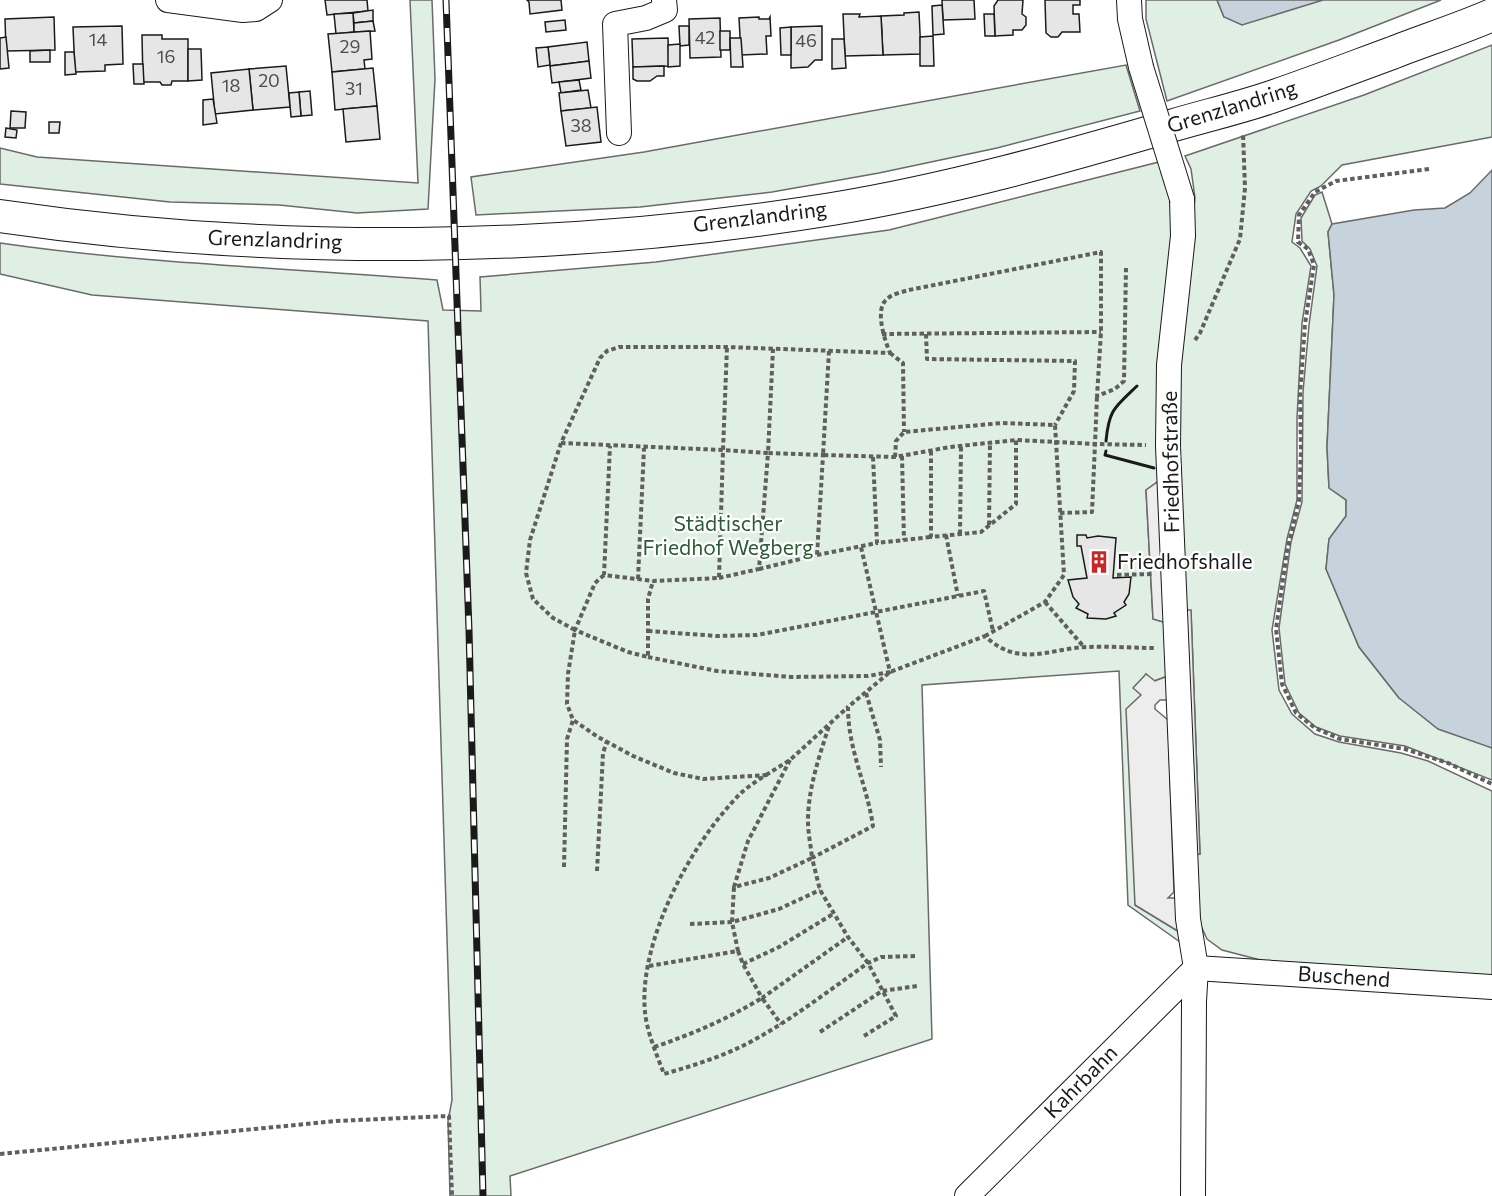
<svg xmlns="http://www.w3.org/2000/svg" width="1492" height="1196" font-family="Commissioner,sans-serif">
<rect width="100%" height="100%" fill="#fff"/>
<!-- green -->
<g fill="#e0efe3" stroke="#6a6a6a" stroke-width="1.5">
<polygon points="410,0 432,0 435,79 428,209 357,213 279,205 170,202 0,184 0,148 37,157 418,183"/>
<polygon points="1146,0 1217,0 1224,17 1323,0 1441,0 1339,40 1167,101 1146,19"/>
<polygon points="1492,45 1492,137 1342,165 1321,186 1311,191 1296,214 1292,242 1300,248 1311,266 1302,323 1297,418 1297,500 1287,539 1272,630 1279,690 1292,714 1315,734 1339,742 1401,753 1428,761 1492,791 1492,978 1268,962 1222,950 1207,939 1196,915 1193,855 1200,854 1191,611 1184,610 1175,382 1195,198 1191,169 1185,156 1364,95"/>
<polygon points="1126,65 1140,111 997,148 879,173 772,192 640,207 476,215 471,177 644,152"/>
<path d="M1159,162l12,41 2,21 -10,254 -17,12 7,129 17,5 3,50 -19,7 -8,-7 -5,20 -6,211 46,28 -1,9 -52,-37 -9,-234 -197,14 10,354 -422,137 1,20h-61l-2,-75 4,-21 -24,-779 -336,-26 -92,-21v-31c145,21 291,25 437,37l6,30 38,1 -1,-34 176,-15 233,-32z"/>
<polygon points="1322,192 1332,224 1328,232 1334,295 1327,447 1329,487 1346,500 1346,516 1329,539 1326,569 1359,647 1399,698 1492,748 1492,780 1405,746 1340,736 1316,727 1299,713 1285,684 1279,628 1291,542 1302,502 1303,392 1309,325 1317,266 1310,249 1302,241 1301,218 1315,195"/>
</g>
<!-- parking -->
<g fill="#ededed" stroke="#6a6a6a" stroke-width="1.5">
<polygon points="1163,478 1170,624 1153,619 1146,490"/>
<polygon points="1184,610 1191,610 1200,854 1193,855"/>
<polygon points="1146,674 1155,681 1173,674 1173,700 1160,700 1155,705 1155,709 1168,720 1174,892 1168,898 1178,898 1181,933 1135,905 1126,709 1141,695 1133,688"/>
</g>
<!-- water -->
<g fill="#c6d2dc" stroke="#6a6a6a" stroke-width="1.5">
<polygon points="1217,0 1323,0 1242,25 1224,17"/>
<polygon points="1492,170 1492,748 1438,729 1399,698 1359,647 1326,569 1329,539 1346,516 1346,500 1329,488 1327,447 1334,295 1328,232 1332,224 1414,210 1445,208 1470,193"/>
</g>
<!-- building -->
<g fill="#e6e6e6" stroke="#1a1a1a" stroke-width="1.5">
<polygon points="325,0 367,0 368,11 327,15"/>
<polygon points="527,0 561,0 562,10 530,14 529,2"/>
<polygon points="942,0 974,0 975,19 943,20"/>
<polygon points="998,0 1023,0 1022,14 1026,17 1026,25 1022,30 1013,30 1013,35 995,36 994,6"/>
<polygon points="1045,0 1080,0 1080,5 1073,5 1073,14 1079,14 1080,32 1062,32 1058,37 1051,37 1046,33"/>
<polygon points="942,5 944,34 933,35 932,6"/>
<polygon points="373,10 373,21 354,23 353,13"/>
<polygon points="919,12 921,54 883,55 881,16 904,15 904,13"/>
<polygon points="353,13 354,32 336,34 334,14"/>
<polygon points="843,14 860,14 859,17 881,16 883,55 845,56"/>
<polygon points="984,14 994,14 995,36 985,36"/>
<polygon points="54,17 55,50 6,51 5,19"/>
<polygon points="759,17 759,19 769,19 770,17 771,36 766,36 767,54 741,55 739,18"/>
<polygon points="720,18 721,57 690,58 689,19"/>
<polygon points="565,20 566,30 546,32 545,22"/>
<polygon points="373,21 375,31 354,32 354,23"/>
<polygon points="122,26 123,64 105,65 105,71 75,72 73,27"/>
<polygon points="679,26 689,26 689,45 680,46"/>
<polygon points="822,26 822,60 815,60 808,67 791,68 791,27"/>
<polygon points="791,27 791,55 781,55 780,28"/>
<polygon points="370,31 372,59 364,60 365,69 332,72 328,34"/>
<rect x="720" y="31" width="10" height="19"/>
<polygon points="142,35 162,35 162,39 188,39 188,81 172,81 171,85 162,85 160,82 143,82"/>
<polygon points="933,36 934,66 920,66 920,37"/>
<polygon points="6,37 9,68 0,69 0,38"/>
<polygon points="668,38 669,66 633,67 632,39"/>
<polygon points="730,38 741,38 743,67 731,67"/>
<polygon points="832,39 844,39 846,68 832,69"/>
<polygon points="587,42 589,61 550,66 548,47"/>
<polygon points="680,44 680,66 668,67 668,45"/>
<polygon points="548,47 550,65 538,67 536,48"/>
<polygon points="188,49 201,49 202,80 188,81"/>
<polygon points="50,50 50,62 30,62 30,51"/>
<polygon points="65,52 74,52 76,74 65,75"/>
<polygon points="589,61 591,78 552,83 550,66"/>
<polygon points="133,64 143,64 144,84 134,84"/>
<polygon points="286,66 290,107 253,110 249,69"/>
<polygon points="664,66 664,76 657,76 650,81 637,81 633,79 633,67"/>
<polygon points="373,68 377,106 335,110 332,72"/>
<polygon points="249,69 253,110 215,114 211,73"/>
<polygon points="579,80 581,90 561,93 559,82"/>
<polygon points="588,90 591,108 561,111 559,93"/>
<polygon points="310,91 312,115 301,116 299,92"/>
<polygon points="299,92 301,116 291,117 289,93"/>
<polygon points="213,99 217,123 203,125 203,100"/>
<polygon points="377,106 380,139 346,142 343,109"/>
<polygon points="597,107 601,142 566,146 561,111"/>
<polygon points="11,111 26,112 25,128 10,128"/>
<polygon points="49,122 60,122 59,133 49,133"/>
<polygon points="6,128 17,130 16,138 5,137"/>
<polygon points="1077,535 1086,535 1087,538 1098,536 1116,538 1113,578 1131,577 1129,594 1124,602 1126,605 1114,613 1116,616 1106,619 1087,618 1088,614 1076,608 1079,604 1073,597 1068,580 1087,578 1081,546 1077,546"/>
</g>
<g fill="none" stroke-linecap="round" stroke-linejoin="round">
<!-- minor casing -->
<g stroke="#1a1a1a" stroke-width="26">
<g id="minor">
<polyline points="168,0 243,10 256,9 270,0"/>
<polyline points="1129,0 1130,19 1141,67"/>
<polyline points="619,133 615,24 646,18 665,10 664,0"/>
<polyline points="1182,199 1183,236 1169,365 1168,446 1188,919 1196,968 1194,1001 1193,1196"/>
<polyline points="1196,968 1492,987"/>
<polyline points="967,1196 1196,968"/>
</g>
</g>
<!-- major casing -->
<g stroke="#1a1a1a" stroke-width="34">
<path id="major" d="M0,216c273,40 559,37 832,-7 116,-19 229,-51 342,-84 34,-10 69,-18 103,-30 38,-13 77,-28 115,-42 33,-13 68,-24 100,-38"/>
</g>
<!-- path -->
<g stroke="#5f5f5f" stroke-width="4" stroke-dasharray="4.5 3" stroke-linecap="butt">
<polyline points="1429,169 1336,181 1315,192 1299,215 1298,242 1308,249 1314,265 1305,324 1300,395 1301,451 1299,501 1287,551 1276,629 1282,684 1296,713 1315,728 1340,739 1405,749 1448,763 1492,784"/>
<polyline points="882,334 1101,332"/>
<polyline points="926,334 927,359 1075,361 1074,391 1055,425"/>
<polyline points="1195,340 1200,333 1240,239 1245,188 1243,133"/>
<polyline points="829,351 823,455 895,457 950,447 1016,440 1095,444 1097,396"/>
<polyline points="890,353 903,363 904,432"/>
<polyline points="561,443 723,450 719,578 653,581 604,575 610,446"/>
<polyline points="931,451 931,537 981,532 1016,504 1016,440"/>
<polyline points="902,456 904,540"/>
<polyline points="873,457 877,543 931,537"/>
<polyline points="895,457 896,441 904,432 1002,423 1055,425 1064,575 1045,602 985,636"/>
<polyline points="1060,513 1092,512 1095,444 1146,445"/>
<polyline points="989,525 990,442"/>
<polyline points="960,534 961,446"/>
<polyline points="946,535 958,596"/>
<polyline points="817,555 877,543"/>
<polyline points="759,569 817,555 823,455 768,453 773,349"/>
<polyline points="604,575 595,583 575,630 628,652 648,657 648,599 653,581"/>
<polyline points="1117,575 1152,574"/>
<polyline points="719,578 759,569 768,453 723,450 727,347"/>
<polyline points="638,579 644,448"/>
<polyline points="1045,602 1084,647"/>
<polyline points="648,631 717,636 757,635 984,591 993,631"/>
<polyline points="648,657 717,671 791,677 868,676 890,672 861,547"/>
<polyline points="866,693 880,740 881,767"/>
<path d="M790,760l-42,81 -14,46 35,-9 43,-20c-1,-12 -4,-24 -4,-37 0,-32 11,-64 21,-95"/>
<polyline points="766,775 790,760 848,707"/>
<polyline points="564,867 567,739 573,720"/>
<polyline points="597,871 603,753 607,741"/>
<polyline points="690,924 732,922 779,909 820,890"/>
<polyline points="738,951 743,964 762,998 848,937"/>
<path d="M915,956l-34,1 -13,6c-37,26 -74,55 -114,77 -29,16 -59,25 -90,34 -7,-19 -17,-41 -19,-62 -7,-70 46,-169 95,-218 7,-7 17,-13 26,-19l-63,4 -29,-6 -41,-17 -35,-19 -25,-17 -6,-16 1,-30 7,-44 -22,-12 -20,-19 -7,-26 4,-33 31,-97 39,-85 7,-7 12,-4h108l163,6c-5,-12 -16,-44 -3,-54 5,-5 15,-7 22,-9l192,-38v80l-4,64 18,-7 9,-8 2,-113"/>
<polyline points="743,964 779,947 833,914"/>
<polyline points="649,966 738,951 732,922 734,887"/>
<polyline points="820,1032 882,991 917,986"/>
<path d="M864,1036l32,-20 -28,-53 -20,-26 -28,-47 -8,-32 61,-32c-6,-41 -25,-76 -25,-119l42,-35 95,-36c34,32 63,13 101,11 23,-1 47,1 70,1"/>
<path d="M654,1047c39,-13 73,-28 108,-49l19,26"/>
<polyline points="0,1154 336,1121 449,1116 452,1196"/>
</g>
<!-- minor -->
<use href="#minor" stroke="#fff" stroke-width="24"/>
<!-- major -->
<use href="#major" stroke="#fff" stroke-width="32"/>
<!-- rail casing -->
<g stroke="#1a1a1a" stroke-width="7">
<polyline id="rail" points="446,0 469,630 483,1196"/>
</g>
<!-- rail -->
<use href="#rail" stroke="#fff" stroke-width="4.5" stroke-dasharray="14" stroke-linecap="butt"/>
<!-- minor-bridge casing -->
<g stroke="#1a1a1a" stroke-width="26" stroke-linecap="butt">
<polyline id="minor-bridge" points="1141,67 1182,199"/>
</g>
<!-- minor-bridge -->
<use href="#minor-bridge" stroke="#fff" stroke-width="24"/>
<!-- wall -->
<g stroke="#1a1a1a" stroke-width="3">
<path d="M1106,441c3,-32 9,-34 31,-55"/>
<polyline points="1106,451 1105,455 1154,468"/>
</g>
</g>
<!-- icons -->
<defs>
<g id="building-bare" transform="scale(1.8)"><path d="M-4-6H4V6H1V3H-1V6H-4ZM-2.5-4.3h1.7v1.8h-1.7ZM.8-4.3h1.7v1.8H.8ZM-2.5-1h1.7V.8h-1.7ZM.8-1h1.7V.8H.8Z" fill="#c62828" stroke="#fff" stroke-width="2.5" paint-order="stroke"/></g>
</defs>
<g fill-rule="evenodd">
<use href="#building-bare" x="1099" y="562"/>
</g>
<g text-anchor="middle" stroke-width="4.5" stroke-linejoin="round" paint-order="stroke">
<!-- number labels -->
<g font-size="18" fill="#4d4d4d">
<text x="705" y="44">42</text>
<text x="98" y="46">14</text>
<text x="806" y="47">46</text>
<text x="350" y="53">29</text>
<text x="166" y="63">16</text>
<text x="269" y="87">20</text>
<text x="231" y="92">18</text>
<text x="354" y="95">31</text>
<text x="581" y="132">38</text>
</g>
<!-- street labels -->
<g font-size="21" fill="#1a1a1a" stroke="#fff">
<text transform="translate(1232 107) rotate(-17)" y="7">Grenzlandring</text>
<text transform="translate(760 217) rotate(-7)" y="7">Grenzlandring</text>
<text transform="translate(275 240) rotate(2)" y="7">Grenzlandring</text>
<text transform="translate(1171 462) rotate(-91)" y="7">Friedhofstraße</text>
<text transform="translate(1344 977) rotate(4)" y="7">Buschend</text>
<text transform="translate(1081 1082) rotate(-45)" y="7">Kahrbahn</text>
</g>
<!-- park labels -->
<g font-size="21" fill="#2b5a34" stroke="#fff">
<text x="728" y="531">Städtischer<tspan x="728" dy="24">Friedhof Wegberg</tspan></text>
</g>
<!-- poi labels -->
<g font-size="21" fill="#1a1a1a" stroke="#fff" text-anchor="start">
<text x="1117" y="569">Friedhofshalle</text>
</g>
</g>
</svg>
